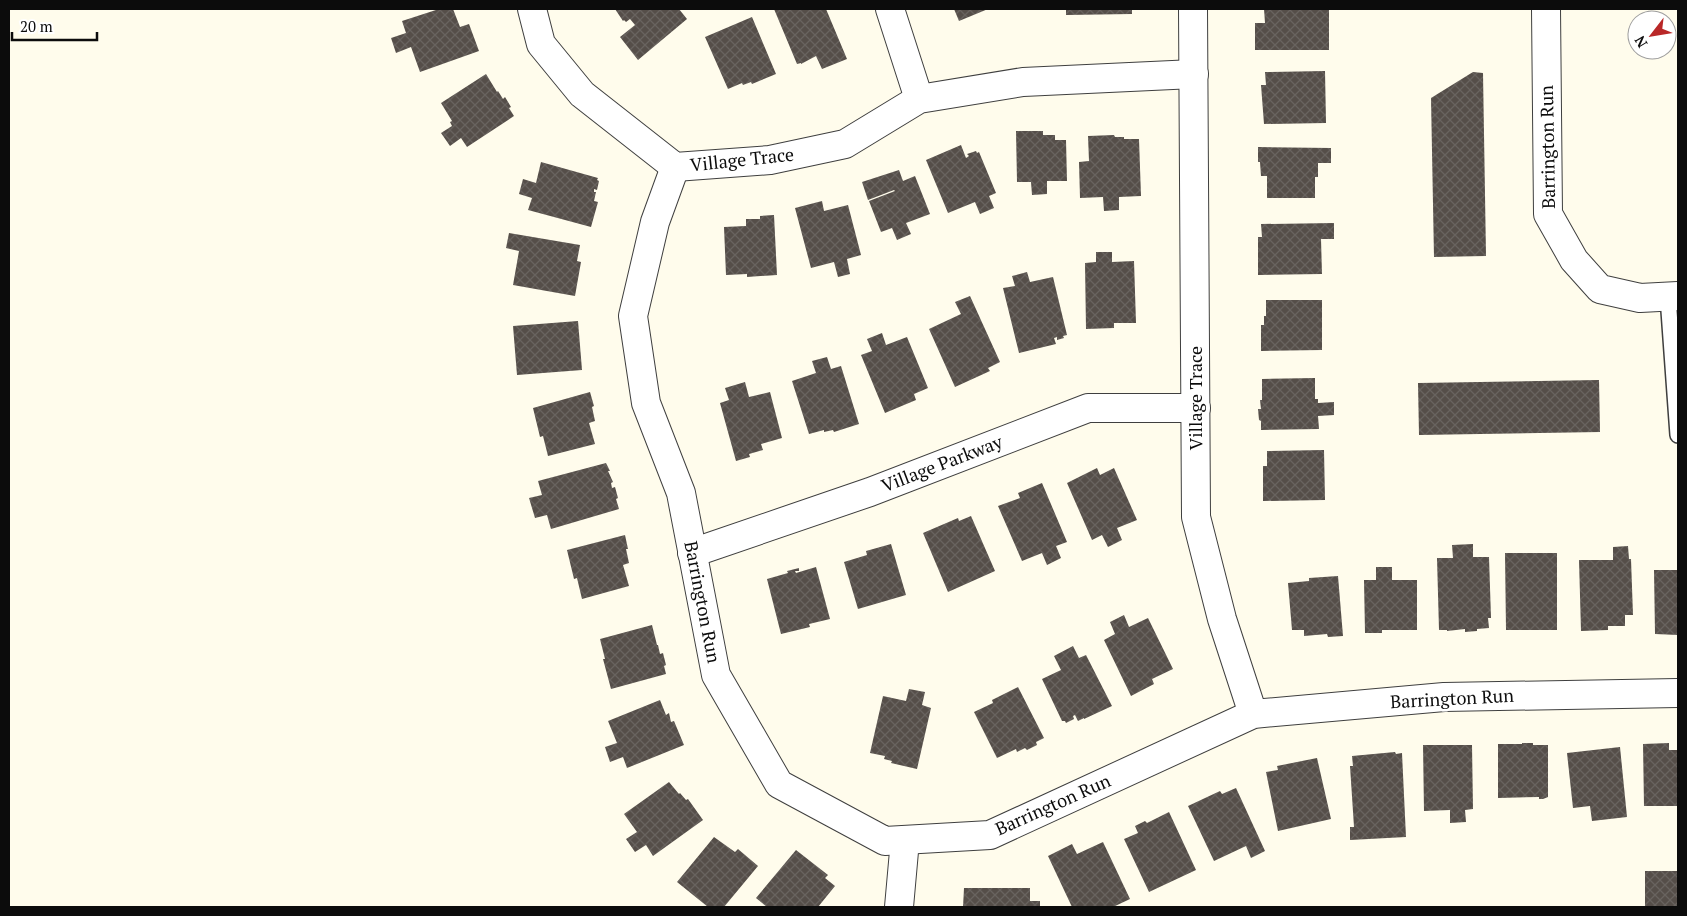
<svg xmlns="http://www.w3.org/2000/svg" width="1687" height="916" font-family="'PT Serif',serif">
<defs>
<pattern id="building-cross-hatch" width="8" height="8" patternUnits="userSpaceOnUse" patternTransform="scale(1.25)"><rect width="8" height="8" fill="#554e49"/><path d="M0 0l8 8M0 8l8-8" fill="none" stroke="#68635f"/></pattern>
</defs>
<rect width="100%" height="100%" fill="#fffcec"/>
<!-- building -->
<g fill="url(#building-cross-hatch)">
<polygon points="439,9 453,9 460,27 469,24 479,51 420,72 411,47 396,53 391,38 406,33 402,21"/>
<polygon points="615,9 679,9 687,19 638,60 620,37 635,25 630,19 626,22 624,20 623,21"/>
<polygon points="774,9 826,9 847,59 822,69 816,56 801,64 801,63 797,64"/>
<polygon points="954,9 988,9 959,21"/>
<polygon points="1066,9 1132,9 1132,14 1066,15"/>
<polygon points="1264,9 1329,9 1329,50 1255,50 1255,23 1265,23"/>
<polygon points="752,17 776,74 752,84 751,82 743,85 742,83 728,89 705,37"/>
<polygon points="1325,71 1326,123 1264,124 1261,85 1266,85 1265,72"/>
<polygon points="1473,72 1483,73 1486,256 1434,257 1431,98"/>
<polygon points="486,74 497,92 498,91 503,99 505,97 511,107 509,108 514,116 467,147 461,138 450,146 441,133 452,126 450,122 452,121 441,103"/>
<polygon points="1016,131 1043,131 1043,135 1055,135 1055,140 1066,140 1067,181 1047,181 1047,194 1032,195 1031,182 1017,182"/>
<polygon points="1114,135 1115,137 1124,137 1124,139 1139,139 1141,196 1119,197 1119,210 1104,211 1103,197 1080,198 1079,162 1089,161 1088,136"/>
<polygon points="961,145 966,158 969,156 967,154 976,151 977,153 979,152 996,193 989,196 994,208 980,214 975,202 948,213 926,160"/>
<polygon points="1258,147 1331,148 1331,163 1318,163 1318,177 1315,177 1315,198 1267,198 1267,176 1261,176 1260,162 1258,162"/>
<polygon points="541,162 598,178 597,180 599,181 597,190 594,189 594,192 596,192 594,201 598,202 591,227 528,210 532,198 519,194 523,179 536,183"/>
<polygon points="899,170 903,181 915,176 930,214 906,223 911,234 897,240 892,228 881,232 869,201 895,191 894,190 868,200 862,182"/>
<polygon points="822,201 824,211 848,205 861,255 847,259 850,274 838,277 834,262 811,268 795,208"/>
<polygon points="774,215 777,275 747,277 747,274 726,275 724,227 746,226 746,219 760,219 760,216"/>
<polygon points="1334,223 1334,239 1321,239 1322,274 1258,275 1258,237 1262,237 1261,224"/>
<polygon points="509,233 580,245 577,261 581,262 575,296 513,285 519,251 506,248"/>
<polygon points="1096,252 1112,252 1112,262 1134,261 1136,323 1114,323 1114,328 1086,329 1085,263 1096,262"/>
<polygon points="1027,272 1030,282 1053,277 1067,335 1063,336 1064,338 1057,340 1057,337 1054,338 1056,344 1019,353 1003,288 1015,286 1012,276"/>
<polygon points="970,296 1000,362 988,368 990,371 955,387 929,329 961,314 955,302"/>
<polygon points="1266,300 1322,300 1322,350 1261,351 1261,325 1264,325 1264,316 1266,316"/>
<polygon points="578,321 582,370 517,375 513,326"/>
<polygon points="882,333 886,345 907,337 928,388 914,394 916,400 885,413 861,355 872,351 867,339"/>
<polygon points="827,357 831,369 841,366 859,424 834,432 833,430 824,432 824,430 809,434 792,381 816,373 812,361"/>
<polygon points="1315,378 1315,399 1318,399 1318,403 1334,402 1334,415 1318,416 1319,429 1261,430 1261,421 1259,420 1258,409 1261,409 1260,400 1262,400 1262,379"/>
<polygon points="1599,380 1600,432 1419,435 1418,383"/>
<polygon points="745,382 749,397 770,392 782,438 761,444 763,450 749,454 750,457 736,461 720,403 729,400 725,388"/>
<polygon points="590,392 594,406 592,407 595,421 589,423 595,444 548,456 543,436 540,437 533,408"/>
<polygon points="1324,450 1325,500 1263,501 1263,466 1267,466 1267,451"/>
<polygon points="606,463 610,471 608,471 613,482 611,483 612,488 615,487 618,498 616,499 619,509 551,529 547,515 535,518 529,498 542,495 538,481"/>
<polygon points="1097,468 1100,475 1114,468 1137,520 1117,528 1122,540 1108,547 1102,535 1092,540 1067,483"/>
<polygon points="1042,483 1067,542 1056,546 1061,558 1047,565 1042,553 1022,561 998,506 1020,498 1018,493"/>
<polygon points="971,516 995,571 948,592 923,533 958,518 959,521"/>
<polygon points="625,535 628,549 626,549 629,563 623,565 629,586 582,599 577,578 574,579 567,550"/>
<polygon points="891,544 906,595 858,609 844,562 867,555 866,551"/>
<polygon points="1473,544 1473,557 1489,557 1491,618 1488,618 1489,628 1477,629 1477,631 1465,632 1465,629 1447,631 1447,630 1439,630 1437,558 1453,558 1452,545"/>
<polygon points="1628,546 1629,559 1631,559 1633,615 1625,615 1625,626 1608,626 1608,630 1581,631 1579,560 1613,560 1613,547"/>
<polygon points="1505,553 1557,553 1557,630 1506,630"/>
<polygon points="816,567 830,619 809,624 810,627 781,634 767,579 788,573 787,571 799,568 799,571 795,571 796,573"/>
<polygon points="1376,567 1392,567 1392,580 1417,580 1417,630 1382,630 1382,633 1365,633 1364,580 1376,580"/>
<polygon points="1654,570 1678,570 1678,635 1655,634"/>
<polygon points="1338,576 1343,636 1328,637 1327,634 1304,636 1304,630 1292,630 1288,583 1309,581 1309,578"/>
<polygon points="1124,615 1129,627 1148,618 1173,669 1152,679 1154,684 1131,696 1104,640 1115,634 1110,622"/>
<polygon points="652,625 657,645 658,645 660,654 663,653 666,665 664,666 666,674 611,689 603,659 605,659 600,639"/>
<polygon points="1073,646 1079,658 1086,655 1112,706 1084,719 1084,718 1078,721 1075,715 1073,716 1074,719 1066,723 1065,721 1062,721 1042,679 1061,670 1054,656"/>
<polygon points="1018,687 1044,738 1036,742 1037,745 1027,750 1025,748 1017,752 1016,749 997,758 974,712 993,703 992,700"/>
<polygon points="909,689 925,692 922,705 931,708 917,769 891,763 892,761 884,759 885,756 870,753 883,696 906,701"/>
<polygon points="660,700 666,715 669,713 671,722 674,721 684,745 627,768 623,757 610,762 605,747 617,743 608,721"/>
<polygon points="1522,743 1533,743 1533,745 1548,745 1548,797 1543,799 1539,799 1539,797 1498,798 1498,744 1522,744"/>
<polygon points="1669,743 1669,750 1678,750 1678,806 1644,806 1643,744"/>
<polygon points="1423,745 1472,745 1473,809 1465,810 1466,822 1450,823 1450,810 1424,811"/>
<polygon points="1620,747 1627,817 1592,821 1590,806 1573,808 1567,753"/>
<polygon points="1395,752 1396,754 1402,753 1406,837 1350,840 1350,827 1354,827 1350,766 1353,766 1352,756"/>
<polygon points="1317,758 1331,819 1278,831 1266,772 1278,770 1277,766"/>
<polygon points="669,782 679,794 680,793 686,800 688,799 703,820 653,856 646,845 635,852 626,839 637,832 624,814"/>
<polygon points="1236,788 1265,851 1251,858 1246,846 1214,861 1188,806 1220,791 1222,794"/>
<polygon points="1169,812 1196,870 1149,892 1124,839 1138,833 1135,826 1145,821 1147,823"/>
<polygon points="714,837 735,852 738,849 758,866 724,907 708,907 677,882"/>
<polygon points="1103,842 1130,899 1113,907 1072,907 1048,856 1072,844 1077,854"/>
<polygon points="796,850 828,875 825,878 835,886 818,907 767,907 756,898"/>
<rect x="1645" y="871" width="33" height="36"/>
<polygon points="964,888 1030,888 1030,901 1040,901 1040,907 963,907"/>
</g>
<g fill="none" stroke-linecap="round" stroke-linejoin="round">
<!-- service casing -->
<g stroke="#3f3f3f" stroke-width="18">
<polyline id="service" points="1668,297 1678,435"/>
</g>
<!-- minor casing -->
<g stroke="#3f3f3f" stroke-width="30">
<g id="minor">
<polyline points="532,9 541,44 582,94 675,167 770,160 845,144 919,99 1023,82 1194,74"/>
<polyline points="890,9 919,99"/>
<polyline points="1193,9 1196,517 1222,619 1253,714"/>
<polyline points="1546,9 1548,214 1574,260 1600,289 1640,298 1678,296"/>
<polyline points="675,167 655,222 633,316 646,403 681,493 716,675 779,784 885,841 990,835 1253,714 1444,697 1678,693"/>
<polyline points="692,553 870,492 1088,408 1196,408"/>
<polyline points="899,907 905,840"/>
</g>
</g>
<!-- service -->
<use href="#service" stroke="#fff" stroke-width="15"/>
<!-- minor -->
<use href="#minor" stroke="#fff" stroke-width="28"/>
</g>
<g text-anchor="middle" stroke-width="5" stroke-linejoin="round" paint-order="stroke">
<!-- street labels -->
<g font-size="18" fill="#0c0c0c" stroke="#fff">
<text transform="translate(1548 147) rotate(-91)" y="6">Barrington Run</text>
<text transform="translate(742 160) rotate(-6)" y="6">Village Trace</text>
<text transform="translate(1196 398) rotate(-90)" y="6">Village Trace</text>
<text transform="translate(942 464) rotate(-21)" y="6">Village Parkway</text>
<text transform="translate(702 602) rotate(79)" y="6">Barrington Run</text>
<text transform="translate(1452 699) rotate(-3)" y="6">Barrington Run</text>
<text transform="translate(1053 805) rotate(-24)" y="6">Barrington Run</text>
</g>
</g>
<!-- border -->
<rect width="1687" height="916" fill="none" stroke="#0c0c0c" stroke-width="20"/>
<!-- north arrow -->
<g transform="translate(1652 35) rotate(239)"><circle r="24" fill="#ffffff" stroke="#9e9e9e"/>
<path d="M0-4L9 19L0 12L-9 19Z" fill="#b92828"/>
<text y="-8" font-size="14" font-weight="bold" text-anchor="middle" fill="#0c0c0c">N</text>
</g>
<!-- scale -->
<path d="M12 32v8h85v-8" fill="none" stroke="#0c0c0c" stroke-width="2.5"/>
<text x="20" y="32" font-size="15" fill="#0c0c0c" stroke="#ffffff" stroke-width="4" paint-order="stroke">20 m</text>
</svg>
